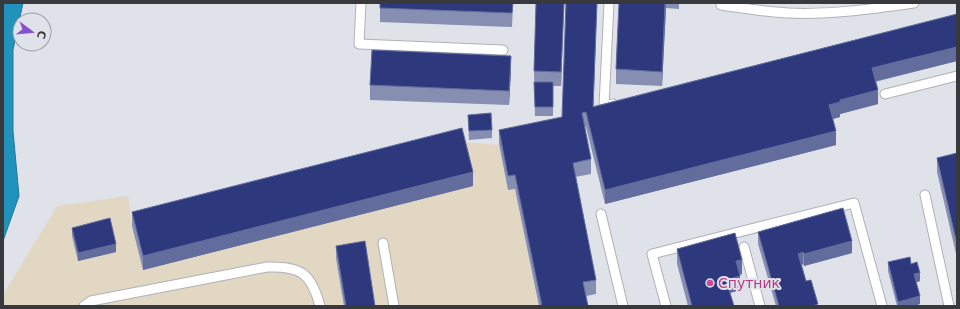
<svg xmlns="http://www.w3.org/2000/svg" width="960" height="309" font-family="'DejaVu Sans',sans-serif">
<rect width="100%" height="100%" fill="#dfe2e9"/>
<!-- industrial -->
<polygon fill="#e1d7c2" points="462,142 499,145 508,190 515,189 539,306 3,306 3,295 57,206 128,196 132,226"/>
<!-- water -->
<polygon fill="#2092bc" stroke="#277796" points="3,3 23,3 13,50 13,131 19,196 3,241"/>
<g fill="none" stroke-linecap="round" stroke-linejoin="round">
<!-- lane casing -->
<g stroke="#afb1b8" stroke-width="11">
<g id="lane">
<polyline points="361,3 359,44 503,50"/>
<polyline points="609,3 604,106 613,104"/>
<path d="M721,5c22,3 45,7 67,8 43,2 84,-4 126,-10"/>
<polyline points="885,94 957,76"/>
<polyline points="925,195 949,306"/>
<polyline points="601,214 623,306"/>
<polyline points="383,243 394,306"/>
<polyline points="744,247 760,306"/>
<path d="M84,306l7,-5 176,-34c34,-1 44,6 53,39"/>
<polyline points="666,306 652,254 854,203 882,306"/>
</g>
</g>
<!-- lane -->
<use href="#lane" stroke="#fff" stroke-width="9"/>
</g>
<!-- wall -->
<g fill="#868eb2">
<polygon points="380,3 513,3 512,27 380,22"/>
<polygon points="536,3 564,3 561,86 553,86 553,116 535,116 534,71"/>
<polygon points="619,3 679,3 679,9 666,8 662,86 616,84 616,69"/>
<polygon points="957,14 957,61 875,82 878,104 840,114 840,117 833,119 836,145 605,204 586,127 584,127 591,159 591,174 575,177 596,280 596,294 586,296 588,306 539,306 515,189 508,190 499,144 499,130 562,117 594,106"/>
<polygon points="511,70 509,105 370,100 370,85"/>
<polygon points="468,115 492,130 492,138 469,140"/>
<polygon points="957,153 957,258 937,172 937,158"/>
<polygon points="473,186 143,270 132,226 132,212"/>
<polygon points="72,228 116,252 78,261 72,236"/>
<polygon points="758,232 852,253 804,266 803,264 802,265 806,281 818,306 776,306 758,244"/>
<polygon points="336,246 375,306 344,306 336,258"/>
<polygon points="677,249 742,274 740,275 740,290 730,293 734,306 688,306 677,264"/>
<polygon points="888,262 920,281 916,282 920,304 913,306 897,306 888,271"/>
</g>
<!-- shaded-wall -->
<g fill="#626c9d">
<polygon points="564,3 561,86 561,72"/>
<polygon points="597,3 593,121 593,107"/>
<polygon points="665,3 666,8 662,86 662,72"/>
<polygon points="957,47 957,61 872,82 872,68"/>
<polygon points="511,56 511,70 509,105 509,91"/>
<polygon points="878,90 878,104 840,114 840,117 829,120 829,105 840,100"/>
<polygon points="836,131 836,145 605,204 605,190"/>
<polygon points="473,172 473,186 143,270 143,256"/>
<polygon points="852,241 852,253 804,266 804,254"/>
<polygon points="116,244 116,252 78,261 78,253"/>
<polygon points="803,252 803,264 798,266 798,254"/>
<polygon points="742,260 742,274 736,276 736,261"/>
<polygon points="920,273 920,281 914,283 914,274"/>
<polygon points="740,276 740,290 726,294 726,280"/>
<polygon points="920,296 920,304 913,306 898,306 898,302"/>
</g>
<!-- building -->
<g fill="#2d397c" stroke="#626c9d">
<polygon points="380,3 513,3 512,13 380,8"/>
<polygon points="536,3 564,3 561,72 534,71"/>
<polygon points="566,3 597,3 593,107 957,14 957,47 872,68 878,90 840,100 840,102 829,105 836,131 605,190 586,112 582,113 591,159 573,163 596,280 583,282 588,306 542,306 515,175 508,176 499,130 562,117"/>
<polygon points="619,3 665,3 662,72 616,69"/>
<polygon points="372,50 511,56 509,91 370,85"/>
<polygon points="534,82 553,82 553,107 535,107"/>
<polygon points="491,113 492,130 469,131 468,115"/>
<polygon points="462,128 473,172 143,256 132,212"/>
<polygon points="957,153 957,244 937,158"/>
<polygon points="843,208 852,241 804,254 803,252 798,254 806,281 811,280 818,304 813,306 779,306 758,232"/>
<polygon points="110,218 116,244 78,253 72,228"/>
<polygon points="735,233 742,260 736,261 740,276 726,280 734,306 692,306 677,249"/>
<polygon points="365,241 375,306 346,306 336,246"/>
<polygon points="910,257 911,264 917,262 920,273 914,274 920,296 898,302 888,262"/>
</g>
<!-- markers -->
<circle fill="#d1479c" stroke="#dfe2e9" stroke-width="1.5" cx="710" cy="283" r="4"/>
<g text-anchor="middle" stroke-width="4" stroke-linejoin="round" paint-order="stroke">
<!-- hotel labels -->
<g font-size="14" fill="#b23c85" stroke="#dfe2e9" text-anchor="start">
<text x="718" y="288">Спутник</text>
</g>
</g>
<!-- border -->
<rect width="960" height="309" fill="none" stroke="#38393c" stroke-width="8"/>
<!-- north arrow -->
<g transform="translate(32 32) rotate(106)"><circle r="19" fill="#dfe2e9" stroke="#9c9ea4"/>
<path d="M0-3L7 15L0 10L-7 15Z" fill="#8752ca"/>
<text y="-6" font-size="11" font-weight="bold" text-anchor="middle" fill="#38393c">С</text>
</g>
</svg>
